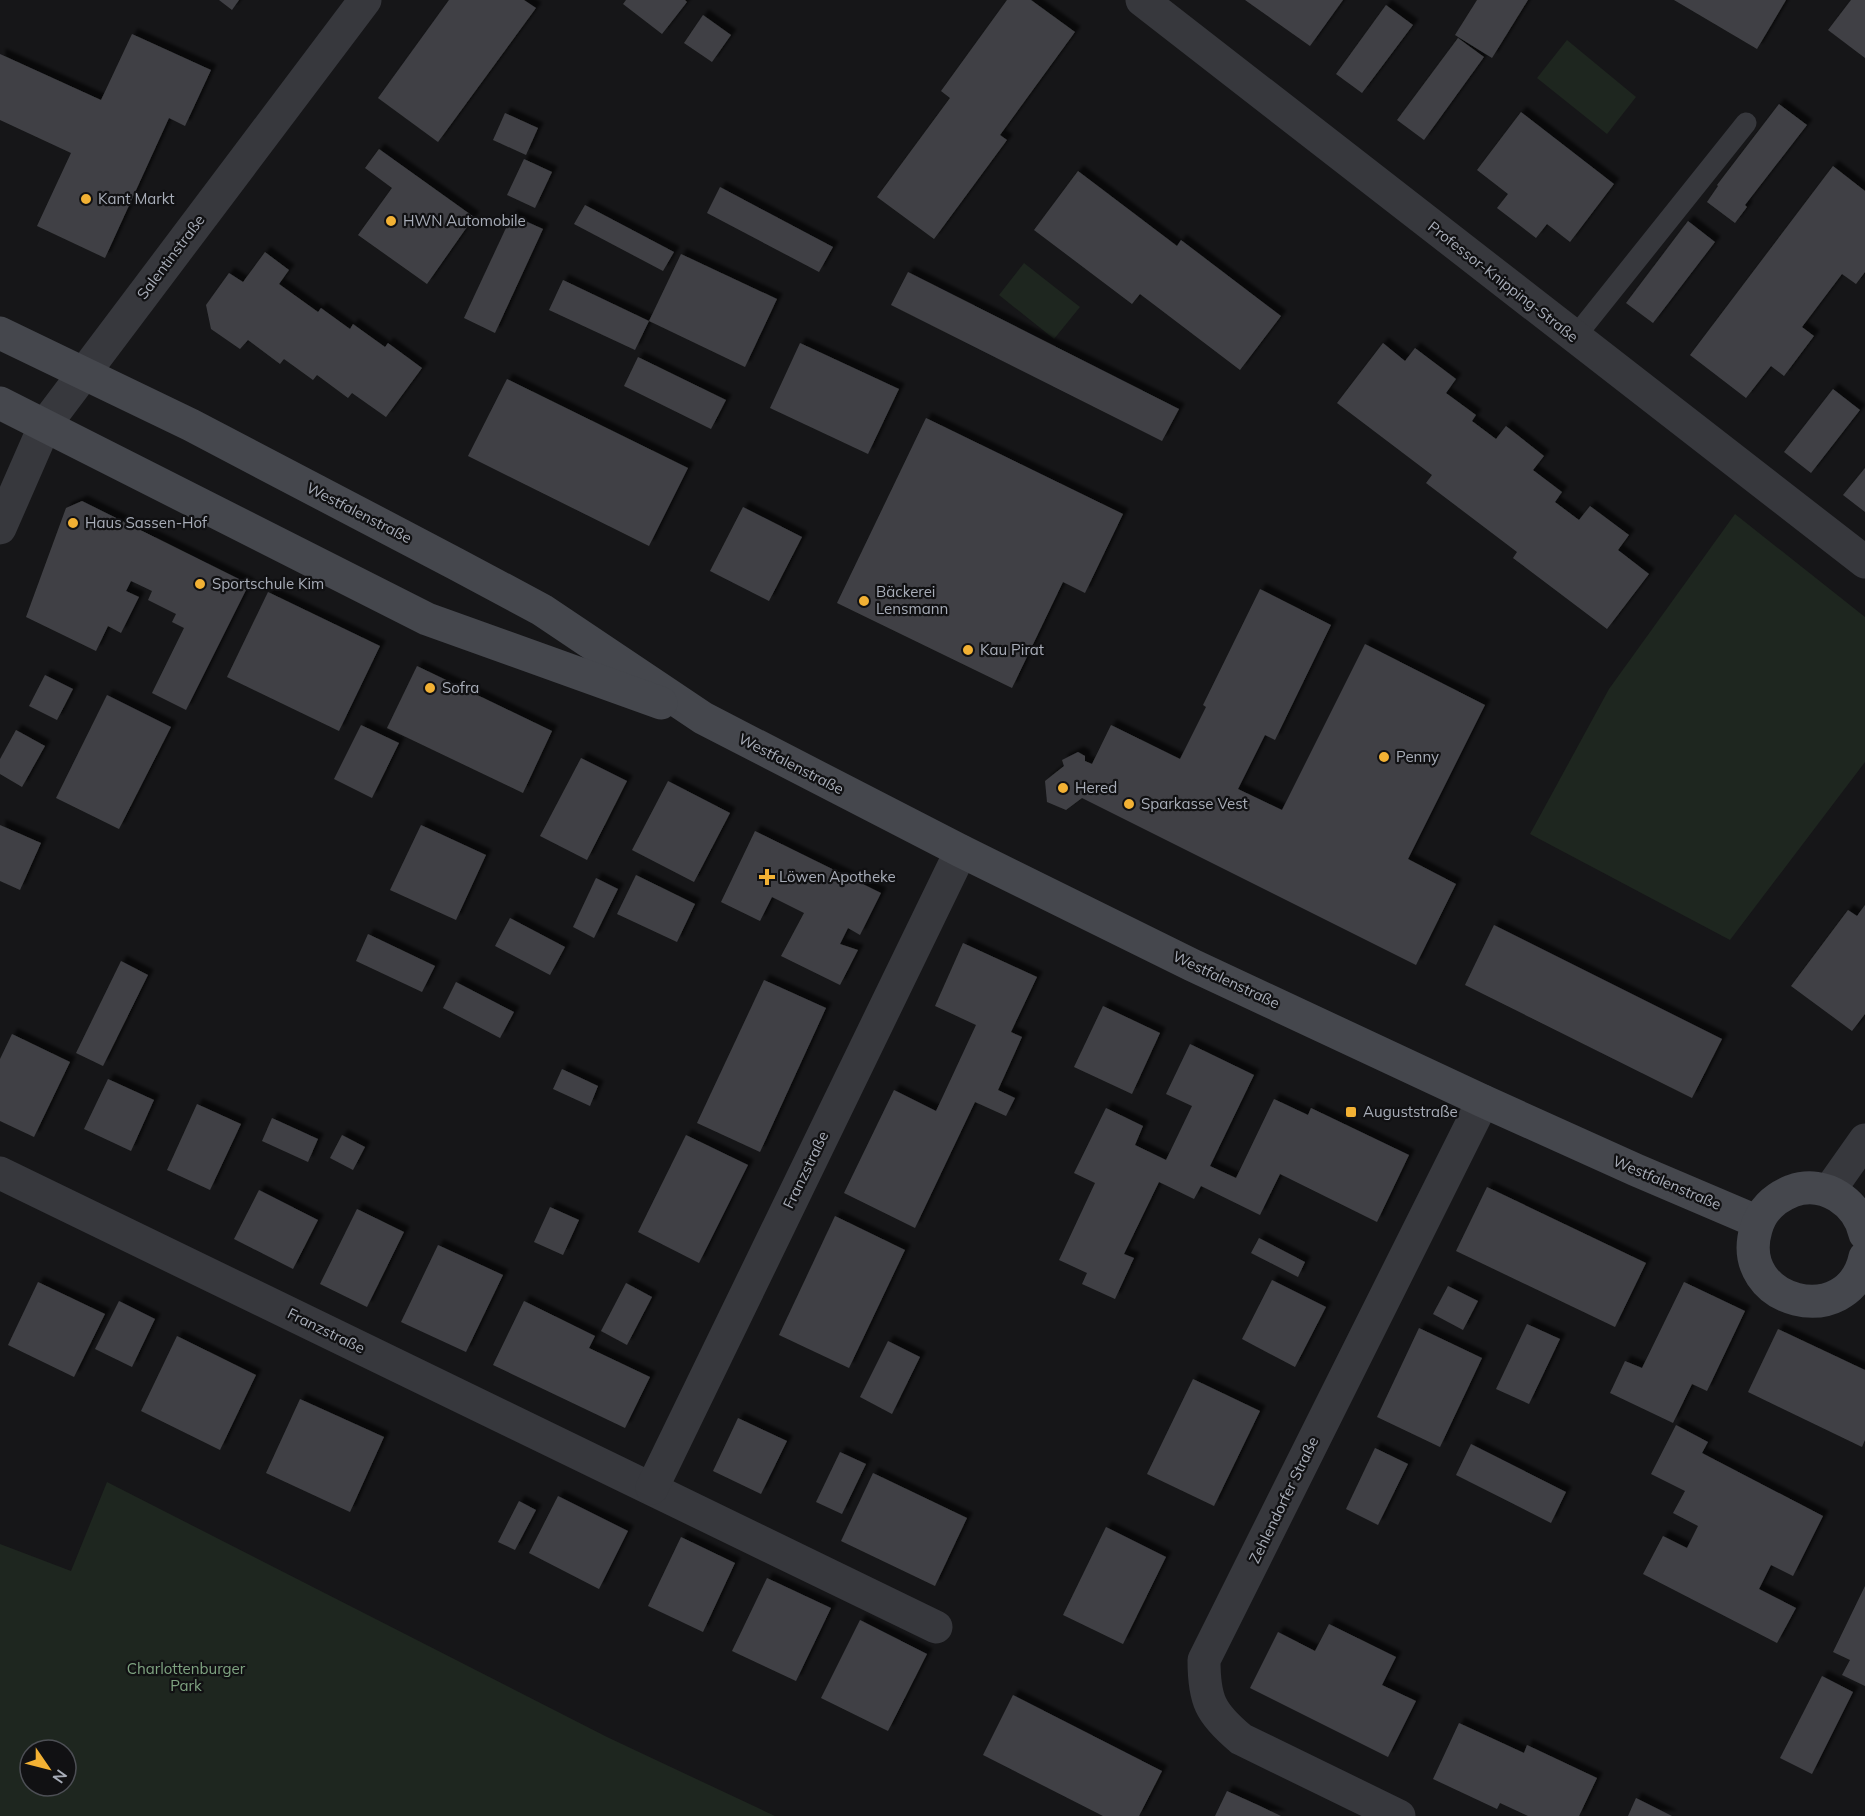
<svg xmlns="http://www.w3.org/2000/svg" width="1865" height="1816" font-family="Mulish,sans-serif">
<defs>
<filter id="shadow"><feDropShadow dx="5.5" dy="-5.5" stdDeviation="1.5" flood-color="#0009"/></filter>
</defs>
<rect width="100%" height="100%" fill="#161618"/>
<!-- park -->
<g fill="#1e261f" fill-rule="evenodd">
<polygon points="1567,40 1636,97 1607,134 1537,78"/>
<polygon points="1024,263 1080,307 1054,339 999,295"/>
<polygon points="1735,514 1865,617 1865,762 1730,940 1530,834 1609,689"/>
<path d="M107,1482l500,255 168,79h-775v-272l71,27zM30,1750h36v36h-36z"/>
</g>
<!-- building -->
<g fill="#404145" filter="url(#shadow)">
<polygon points="219,0 239,0 232,10"/>
<polygon points="449,0 524,0 536,8 438,142 378,98"/>
<polygon points="626,0 685,0 687,2 662,34 623,4"/>
<polygon points="1007,0 1031,0 1075,32 1000,135 1007,140 934,239 877,197 950,98 941,91"/>
<polygon points="1245,0 1343,0 1310,46"/>
<polygon points="1477,0 1528,0 1492,58 1455,35"/>
<polygon points="1674,0 1786,0 1757,49"/>
<polygon points="1851,0 1865,0 1865,58 1828,30"/>
<polygon points="1386,5 1413,25 1362,93 1336,74"/>
<polygon points="703,15 731,35 712,62 684,43"/>
<polygon points="132,34 211,70 185,126 169,118 105,258 37,226 71,153 0,120 0,54 101,100"/>
<polygon points="1458,38 1484,57 1424,140 1397,120"/>
<polygon points="1779,104 1807,125 1745,205 1747,207 1735,223 1707,202 1718,186 1717,185"/>
<polygon points="1521,112 1614,184 1570,242 1547,224 1536,238 1497,208 1508,194 1477,170"/>
<polygon points="505,113 538,128 526,155 493,140"/>
<polygon points="379,149 474,217 427,284 358,235 392,188 365,168"/>
<polygon points="524,159 552,172 535,208 507,195"/>
<polygon points="1833,166 1865,191 1865,272 1856,284 1842,274 1802,327 1814,336 1784,376 1771,366 1746,398 1690,355"/>
<polygon points="1078,171 1177,246 1181,240 1281,316 1240,370 1140,294 1132,304 1034,230"/>
<polygon points="720,187 833,247 819,272 707,213"/>
<polygon points="585,205 674,252 663,271 574,224"/>
<polygon points="512,215 543,229 495,333 464,318"/>
<polygon points="1688,221 1715,242 1653,323 1626,303"/>
<polygon points="265,252 289,270 279,284 286,289 318,312 321,308 350,329 353,324 385,347 388,343 422,368 386,417 352,393 348,398 317,375 313,380 284,359 280,364 248,340 240,349 211,329 206,305 229,273 243,282"/>
<polygon points="681,254 777,299 745,367 649,321"/>
<polygon points="908,272 1179,409 1162,441 891,305"/>
<polygon points="563,280 649,321 635,350 549,310"/>
<polygon points="800,343 899,389 868,454 770,408"/>
<polygon points="1383,343 1405,361 1415,348 1456,379 1446,393 1476,415 1472,421 1496,439 1506,426 1544,456 1533,470 1562,492 1555,502 1579,520 1590,506 1629,535 1618,550 1649,574 1607,629 1513,558 1517,552 1426,483 1432,475 1337,403"/>
<polygon points="638,357 726,400 711,429 624,386"/>
<polygon points="507,379 688,468 649,546 468,456"/>
<polygon points="1833,389 1860,410 1811,473 1784,452"/>
<polygon points="926,418 1123,514 1085,593 1063,582 1012,688 837,603"/>
<polygon points="1865,468 1865,512 1843,495"/>
<polygon points="82,501 249,584 186,710 152,693 184,628 172,622 176,614 148,600 152,591 131,581 126,591 139,597 121,633 108,626 96,651 26,617 66,508"/>
<polygon points="743,507 802,537 769,601 710,571"/>
<polygon points="1260,589 1331,625 1275,740 1265,735 1238,789 1282,810 1365,644 1485,705 1408,859 1456,884 1416,965 1082,798 1066,810 1047,802 1045,781 1064,766 1062,760 1078,752 1085,756 1085,761 1092,764 1111,725 1180,759 1206,707 1203,705"/>
<polygon points="268,592 380,646 339,731 227,677"/>
<polygon points="417,666 552,731 523,793 387,728"/>
<polygon points="45,675 73,689 57,720 29,706"/>
<polygon points="107,695 171,727 119,829 56,798"/>
<polygon points="361,725 399,743 372,798 334,779"/>
<polygon points="16,730 45,746 22,787 0,774 0,759"/>
<polygon points="581,758 627,781 587,860 540,836"/>
<polygon points="668,781 730,813 694,882 632,850"/>
<polygon points="0,825 41,843 20,890 0,881"/>
<polygon points="421,825 486,855 456,920 390,890"/>
<polygon points="755,831 881,893 860,935 848,928 840,944 858,950 840,985 781,956 804,913 772,897 760,921 721,902"/>
<polygon points="636,875 695,904 677,942 617,914"/>
<polygon points="596,878 618,889 594,938 573,927"/>
<polygon points="1865,905 1865,1014 1852,1031 1791,986 1848,910 1857,916"/>
<polygon points="510,918 565,947 550,975 495,946"/>
<polygon points="1494,925 1722,1039 1692,1098 1465,985"/>
<polygon points="368,934 435,966 422,992 356,961"/>
<polygon points="963,943 1037,977 1011,1032 1022,1037 998,1090 1015,1098 1006,1116 975,1102 915,1228 844,1193 894,1090 936,1111 976,1025 935,1006"/>
<polygon points="121,961 148,975 103,1066 76,1053"/>
<polygon points="764,980 826,1008 760,1152 697,1123"/>
<polygon points="456,982 514,1012 500,1038 443,1008"/>
<polygon points="1103,1006 1160,1033 1132,1094 1074,1067"/>
<polygon points="12,1034 70,1062 34,1137 0,1121 0,1059"/>
<polygon points="1190,1044 1254,1075 1210,1166 1236,1178 1274,1099 1308,1115 1311,1108 1409,1155 1377,1222 1280,1174 1260,1215 1201,1186 1194,1199 1159,1182 1124,1254 1134,1258 1115,1299 1082,1284 1087,1273 1059,1260 1095,1183 1074,1173 1106,1108 1143,1126 1135,1145 1166,1160 1192,1106 1166,1094"/>
<polygon points="562,1069 598,1086 590,1106 553,1089"/>
<polygon points="108,1079 154,1100 131,1151 84,1129"/>
<polygon points="197,1104 241,1124 210,1190 167,1170"/>
<polygon points="272,1118 318,1139 308,1162 262,1141"/>
<polygon points="342,1135 365,1147 353,1170 330,1158"/>
<polygon points="686,1135 748,1165 699,1263 638,1232"/>
<polygon points="1487,1187 1646,1263 1615,1327 1456,1251"/>
<polygon points="259,1190 318,1220 293,1269 234,1239"/>
<polygon points="550,1207 579,1220 563,1255 534,1242"/>
<polygon points="357,1209 404,1232 367,1307 320,1284"/>
<polygon points="835,1216 905,1250 849,1368 779,1335"/>
<polygon points="1259,1238 1305,1262 1298,1277 1251,1253"/>
<polygon points="438,1245 503,1275 466,1352 401,1322"/>
<polygon points="1272,1280 1326,1307 1295,1367 1242,1339"/>
<polygon points="38,1282 105,1314 74,1377 8,1345"/>
<polygon points="1684,1282 1745,1311 1707,1391 1692,1384 1673,1423 1610,1393 1625,1361 1642,1368"/>
<polygon points="626,1283 652,1297 627,1345 601,1331"/>
<polygon points="1448,1286 1478,1301 1463,1330 1433,1314"/>
<polygon points="119,1301 155,1319 132,1367 95,1349"/>
<polygon points="524,1301 595,1336 589,1348 650,1377 625,1428 493,1365"/>
<polygon points="1527,1324 1560,1339 1529,1404 1496,1389"/>
<polygon points="1419,1328 1482,1358 1440,1447 1377,1417"/>
<polygon points="1778,1329 1865,1370 1865,1440 1862,1447 1748,1392"/>
<polygon points="177,1336 256,1375 220,1450 141,1411"/>
<polygon points="888,1341 920,1357 892,1414 860,1397"/>
<polygon points="1193,1379 1260,1411 1214,1506 1147,1474"/>
<polygon points="300,1399 384,1437 350,1512 266,1473"/>
<polygon points="738,1418 787,1441 761,1494 713,1471"/>
<polygon points="1676,1425 1708,1442 1702,1453 1823,1516 1793,1576 1771,1565 1759,1589 1796,1608 1777,1643 1643,1574 1663,1536 1687,1548 1698,1526 1673,1513 1685,1491 1651,1474"/>
<polygon points="1471,1444 1566,1492 1551,1523 1456,1475"/>
<polygon points="1375,1448 1408,1464 1378,1525 1346,1509"/>
<polygon points="840,1452 866,1464 842,1514 816,1502"/>
<polygon points="873,1473 967,1518 935,1586 841,1541"/>
<polygon points="558,1496 628,1531 599,1589 529,1553"/>
<polygon points="519,1501 536,1510 515,1550 498,1542"/>
<polygon points="1106,1527 1166,1557 1123,1644 1063,1615"/>
<polygon points="681,1537 735,1563 703,1632 648,1606"/>
<polygon points="767,1578 831,1608 796,1681 732,1651"/>
<polygon points="1865,1586 1865,1686 1842,1675 1850,1660 1833,1652"/>
<polygon points="860,1620 927,1654 888,1731 821,1698"/>
<polygon points="1329,1624 1396,1657 1382,1685 1416,1701 1388,1757 1250,1688 1278,1632 1315,1651"/>
<polygon points="1822,1676 1853,1692 1812,1774 1780,1758"/>
<polygon points="1013,1695 1162,1771 1139,1816 1103,1816 983,1755"/>
<polygon points="1459,1723 1524,1753 1527,1745 1597,1778 1579,1816 1528,1816 1500,1803 1497,1809 1433,1779"/>
<polygon points="1227,1791 1260,1806 1281,1816 1215,1816"/>
<polygon points="1636,1798 1672,1816 1628,1816"/>
</g>
<g fill="none" stroke-linecap="round" stroke-linejoin="round">
<!-- service -->
<polyline stroke="#37383d" stroke-width="21" points="1575,337 1746,123"/>
<!-- minor -->
<g stroke="#37383d" stroke-width="33">
<polyline points="1142,0 1865,562"/>
<polyline points="0,1173 936,1627"/>
<polyline points="1829,1191 1865,1140"/>
<polyline points="652,1488 961,851"/>
<path d="M1399,1816l-158,-77c-31,-26 -37,-39 -37,-79l279,-559"/>
</g>
<!-- tertiary -->
<polyline stroke="#37383d" stroke-width="33" points="0,528 45,425 365,0"/>
<!-- secondary -->
<g stroke="#45474d" stroke-width="33">
<polyline points="0,333 191,425 456,564 542,610 703,718 961,851 1192,965 1483,1101 1636,1170 1758,1222"/>
<polyline points="0,403 427,619 661,703"/>
<path d="M1865,1234c-7,-31 -40,-55 -73,-43 -18,7 -31,20 -36,38 -22,75 93,103 109,28"/>
</g>
</g>
<!-- markers -->
<g fill="#f2b134" stroke="#111113" stroke-width="2">
<circle cx="86" cy="199" r="6"/>
<circle cx="391" cy="221" r="6"/>
<circle cx="73" cy="523" r="6"/>
<circle cx="200" cy="584" r="6"/>
<circle cx="864" cy="601" r="6"/>
<circle cx="968" cy="650" r="6"/>
<circle cx="430" cy="688" r="6"/>
<circle cx="1384" cy="757" r="6"/>
<circle cx="1063" cy="788" r="6"/>
<circle cx="1129" cy="804" r="6"/>
<path d="M764 868h6v6h6v6h-6v6h-6v-6h-6v-6h6z"/>
<rect x="1345" y="1106" width="12" height="12" rx="3"/>
</g>
<g text-anchor="middle" stroke-width="4.5" stroke-linejoin="round" paint-order="stroke">
<!-- poi labels -->
<g font-size="15" fill="#a8adb8" stroke="#111113" text-anchor="start">
<text x="98" y="204">Kant Markt</text>
<text x="403" y="226">HWN Automobile</text>
<text x="85" y="528">Haus Sassen-Hof</text>
<text x="212" y="589">Sportschule Kim</text>
<text x="876" y="597">Bäckerei<tspan x="876" dy="17">Lensmann</tspan></text>
<text x="980" y="655">Kau Pirat</text>
<text x="442" y="693">Sofra</text>
<text x="1396" y="762">Penny</text>
<text x="1075" y="793">Hered</text>
<text x="1141" y="809">Sparkasse Vest</text>
<text x="779" y="882">Löwen Apotheke</text>
<text x="1363" y="1117">Auguststraße</text>
</g>
<!-- street labels -->
<g font-size="15" fill="#a8adb8" stroke="#111113">
<text transform="translate(171 257) rotate(-53)" y="5">Salentinstraße</text>
<text transform="translate(1503 282) rotate(38)" y="5">Professor-Knipping-Straße</text>
<text transform="translate(359 513) rotate(27)" y="5">Westfalenstraße</text>
<text transform="translate(791 764) rotate(27)" y="5">Westfalenstraße</text>
<text transform="translate(1226 980) rotate(25)" y="5">Westfalenstraße</text>
<text transform="translate(806 1170) rotate(-64)" y="5">Franzstraße</text>
<text transform="translate(1667 1183) rotate(23)" y="5">Westfalenstraße</text>
<text transform="translate(326 1331) rotate(26)" y="5">Franzstraße</text>
<text transform="translate(1284 1500) rotate(-64)" y="5">Zehlendorfer Straße</text>
</g>
<!-- park labels -->
<g font-size="15" fill="#7fa381" stroke="#111113">
<text x="186" y="1674">Charlottenburger<tspan x="186" dy="17">Park</tspan></text>
</g>
</g>
<!-- north arrow -->
<g transform="translate(48 1768) rotate(125)"><circle r="28" fill="#111113" stroke="#4d4f55" stroke-width="1.5"/>
<path d="M0-4.5L10 22L0 15L-10 22Z" fill="#f2b134"/>
<text y="-9" font-size="16" font-weight="bold" text-anchor="middle" fill="#a8adb8">N</text>
</g>
</svg>
